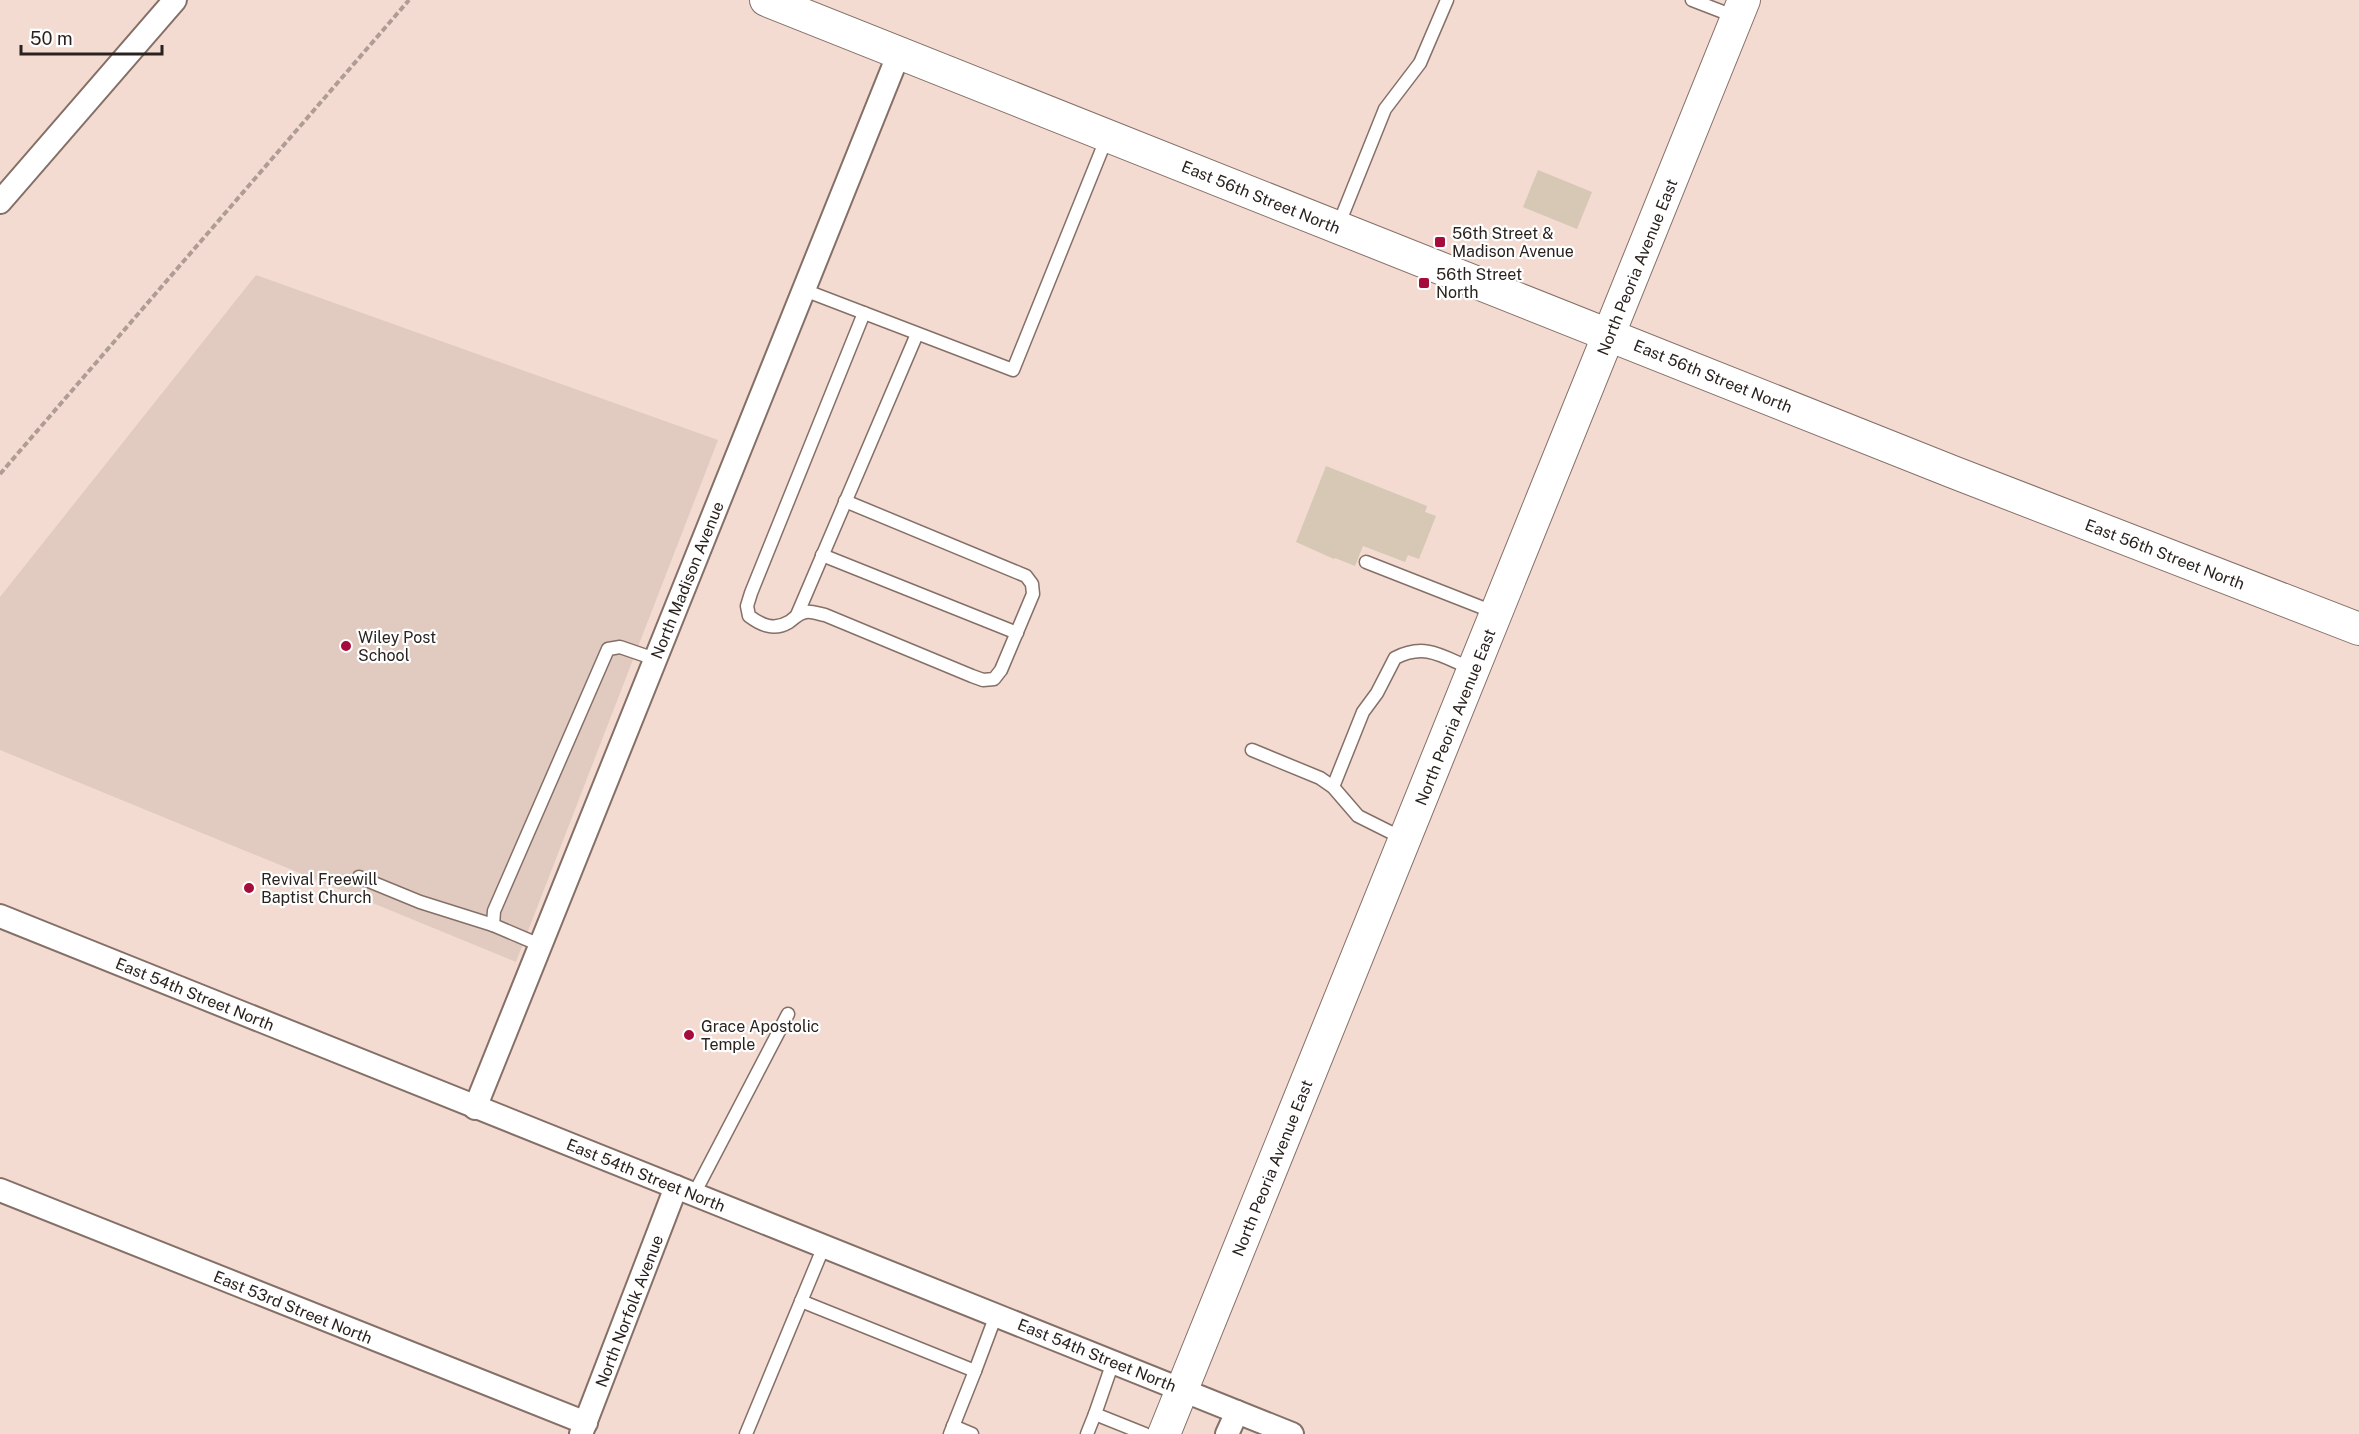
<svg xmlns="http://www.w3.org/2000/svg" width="2359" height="1434" font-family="'Public Sans',sans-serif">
<rect width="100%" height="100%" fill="#f3dbd1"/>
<!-- education -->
<polygon fill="#e1cac0" points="256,275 718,440 516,962 0,750 0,597"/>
<!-- building -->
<g fill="#d7c7b5">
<polygon points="1538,170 1592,192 1577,229 1523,207"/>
<polygon points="1326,466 1427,506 1425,512 1436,516 1419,559 1408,555 1405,562 1363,546 1355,566 1335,558 1334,559 1296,542"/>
</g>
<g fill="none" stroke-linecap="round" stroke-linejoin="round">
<!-- lane casing -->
<g stroke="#857067" stroke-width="15">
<g id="lane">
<polyline points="1692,0 1736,17"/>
<polyline points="1338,226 1385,109 1420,63 1447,0"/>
<polyline points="804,290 1013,370 1107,137"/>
<path d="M845,501l181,75 6,8 1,10 -32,76 -7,9 -11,1 -11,-4 -147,-61c-6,-1 -13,-4 -19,-3 -8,1 -11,6 -17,10 -15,9 -28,3 -40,-6l-2,-10 4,-13 113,-280"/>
<polyline points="822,555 1017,633"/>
<polyline points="1366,562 1496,613"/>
<polyline points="797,615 917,334"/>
<polyline points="1252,750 1320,778 1333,787 1358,816 1404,839"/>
<path d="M1333,787l30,-75 14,-19 18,-35c31,-16 48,-1 77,11"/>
<polyline points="359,877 420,902 493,925"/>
<polyline points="540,945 493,925 494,911 608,649 620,647 655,659"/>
<polyline points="694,1194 788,1014"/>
<polyline points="801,1301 975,1371 996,1315"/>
<polyline points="1113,1362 1095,1414 1145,1434"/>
<polyline points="953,1426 972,1434"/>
<polyline points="746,1434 824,1246"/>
<polyline points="950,1434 975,1371"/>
<polyline points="1087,1434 1095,1414"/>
</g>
</g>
<!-- street casing -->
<g stroke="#857067" stroke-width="26">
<g id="street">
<polyline points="0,202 175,0"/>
<polyline points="0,916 1292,1434"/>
<polyline points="475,1108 899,53"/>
<polyline points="0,1190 586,1423"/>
<polyline points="581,1434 676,1187"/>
<polyline points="1227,1434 1237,1412"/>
</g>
</g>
<!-- secondary casing -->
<g stroke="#857067" stroke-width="34">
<g id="secondary">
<polyline points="766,0 1953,472 2359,629"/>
<polyline points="1164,1434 1744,0"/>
</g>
</g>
<!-- path -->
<polyline stroke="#af9c94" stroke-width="4" stroke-dasharray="6 3" stroke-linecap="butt" points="0,474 409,0"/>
<!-- lane -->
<use href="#lane" stroke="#fff" stroke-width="12"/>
<!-- street -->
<use href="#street" stroke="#fff" stroke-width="22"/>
<!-- secondary -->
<use href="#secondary" stroke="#fff" stroke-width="32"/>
</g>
<!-- markers -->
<g fill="#a50c3c" stroke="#fff" stroke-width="2">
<rect x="1434" y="236" width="12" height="12" rx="3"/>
<rect x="1418" y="277" width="12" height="12" rx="3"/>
<circle cx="346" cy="646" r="6"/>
<circle cx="249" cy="888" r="6"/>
<circle cx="689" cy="1035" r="6"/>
</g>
<g text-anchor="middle" stroke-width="4.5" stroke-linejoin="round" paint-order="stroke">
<!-- street labels -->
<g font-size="16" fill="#2a221e" stroke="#fff">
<text transform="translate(1261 197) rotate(22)" y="6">East 56th Street North</text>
<text transform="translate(1637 267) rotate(-68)" y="6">North Peoria Avenue East</text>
<text transform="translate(1713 376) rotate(22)" y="6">East 56th Street North</text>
<text transform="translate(2165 554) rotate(21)" y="6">East 56th Street North</text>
<text transform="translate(687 580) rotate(-68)" y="6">North Madison Avenue</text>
<text transform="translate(1455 717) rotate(-68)" y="6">North Peoria Avenue East</text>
<text transform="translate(195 994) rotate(22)" y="6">East 54th Street North</text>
<text transform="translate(1272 1168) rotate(-68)" y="6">North Peoria Avenue East</text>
<text transform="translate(646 1175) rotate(22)" y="6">East 54th Street North</text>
<text transform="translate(293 1307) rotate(22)" y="6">East 53rd Street North</text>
<text transform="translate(629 1311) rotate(-69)" y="6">North Norfolk Avenue</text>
<text transform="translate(1097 1355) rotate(22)" y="6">East 54th Street North</text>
</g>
<!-- poi labels -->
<g font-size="16" fill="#2a221e" stroke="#fff" text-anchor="start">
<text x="1452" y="239">56th Street &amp;<tspan x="1452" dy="18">Madison Avenue</tspan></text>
<text x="1436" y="280">56th Street<tspan x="1436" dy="18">North</tspan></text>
<text x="358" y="643">Wiley Post<tspan x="358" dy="18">School</tspan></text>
<text x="261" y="885">Revival Freewill<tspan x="261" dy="18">Baptist Church</tspan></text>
<text x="701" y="1032">Grace Apostolic<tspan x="701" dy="18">Temple</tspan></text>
</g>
</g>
<!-- scale -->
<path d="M21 45v9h141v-9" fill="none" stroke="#2a221e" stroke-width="3"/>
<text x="30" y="45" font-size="18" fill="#2a221e" stroke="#ffffff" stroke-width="4.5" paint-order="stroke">50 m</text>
</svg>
